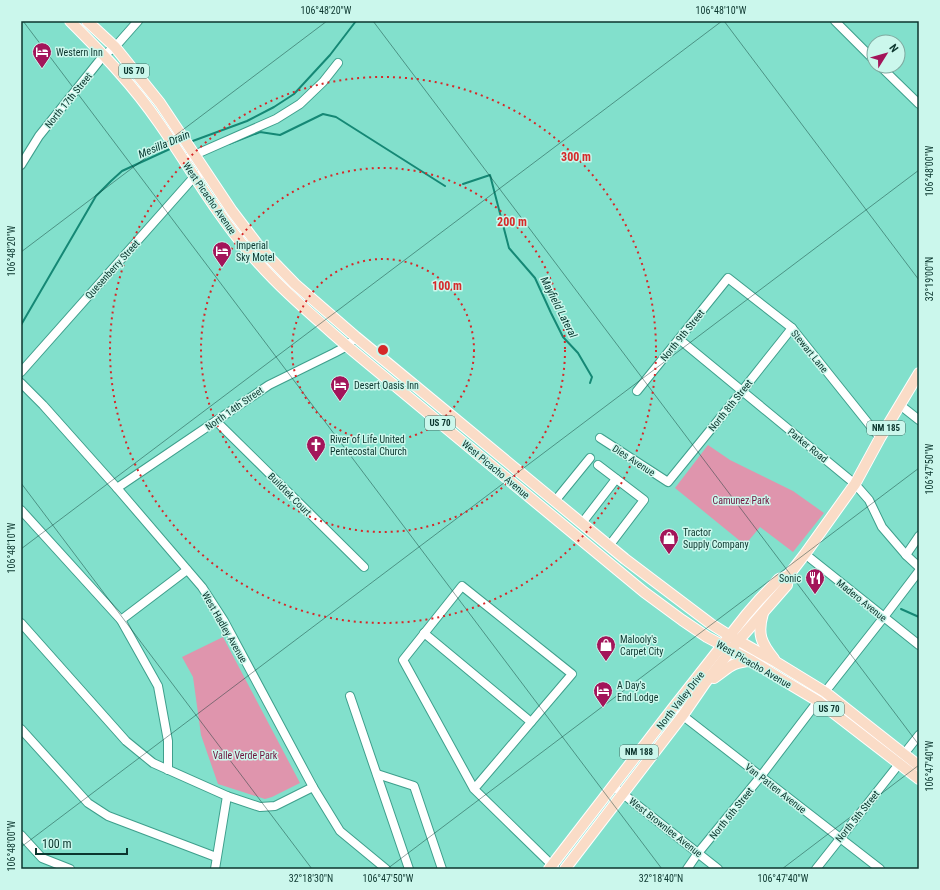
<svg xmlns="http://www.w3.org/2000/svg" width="940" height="890" font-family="'Roboto Condensed',sans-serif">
<rect width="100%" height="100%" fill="#82e0cc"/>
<!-- green -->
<g fill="#df95ad">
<polygon points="708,445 730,460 793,491 824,513 793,552 760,527 745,545 675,488"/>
<polygon points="223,637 300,783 272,797 265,799 218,784 201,735 193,677 182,657"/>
</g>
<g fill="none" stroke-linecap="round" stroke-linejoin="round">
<!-- stream -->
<g stroke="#158875" stroke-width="2">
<polyline points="190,142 247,121 274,107 294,94 330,55 356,21"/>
<polyline points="229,144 260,132 280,135 323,114 336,117 445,186"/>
<polyline points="463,184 490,175 509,248 535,278 551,313 563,337 578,353 592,377 590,383"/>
<polyline points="21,325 96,196 111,181 122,171 172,148"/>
<polyline points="901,609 919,617"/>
</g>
<!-- minor casing -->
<g stroke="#3e9f8c" stroke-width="10">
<g id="minor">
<polyline points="835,21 874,60"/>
<polyline points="880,66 919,104"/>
<polyline points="183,160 276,119 300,104 323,82 338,63"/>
<polyline points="21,165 39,136 104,55 115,47 138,21"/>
<polyline points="679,339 855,484 869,500 882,527 906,555 919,567"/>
<polyline points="21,372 194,177 206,172"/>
<polyline points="21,383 43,405 117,488 202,587 224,621 313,787 340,831 386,869"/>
<polyline points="637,391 728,278 792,328 880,438"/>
<polyline points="900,405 919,420"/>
<polyline points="216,421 364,567"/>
<polyline points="600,438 668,482 742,391 792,328"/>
<polyline points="598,465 644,500 609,546"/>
<polyline points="117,488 269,385 334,353 347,346 356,337"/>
<polyline points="555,501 590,458"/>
<polyline points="21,510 121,620 158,686 168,741 168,770"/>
<polyline points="582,523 616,479"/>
<polyline points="805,554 919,645"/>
<polyline points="906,555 919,536"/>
<polyline points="121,620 187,570"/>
<polyline points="21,623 126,741 153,763 227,796 215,869"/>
<polyline points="424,633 531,722"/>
<polyline points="825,692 884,617 919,571"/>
<polyline points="350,696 409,869"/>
<polyline points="673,708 880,869"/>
<polyline points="21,729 88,803 108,816 216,857"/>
<polyline points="904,754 919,735"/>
<polyline points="377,774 414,786 442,869"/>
<polyline points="613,786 718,869"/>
<polyline points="474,789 572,674 462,586 403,660 474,789 556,869"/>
<polyline points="227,796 260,807 275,806 313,787"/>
<polyline points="21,835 42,858 70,869"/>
<polyline points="687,869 698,853 761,776 818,701"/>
<polyline points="816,869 899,764"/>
</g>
</g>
<!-- major casing -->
<g stroke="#fff" stroke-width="12">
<g id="major">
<path d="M70,21c32,32 64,65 89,102 30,43 56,89 90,129 29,35 64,64 98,94l297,246 38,28 25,17 45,24 29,18 37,22 101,78"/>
<polyline points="87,21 115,47 160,103 232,211 261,249 295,284 356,337 625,559 711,624 730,636 776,662 825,692 919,766"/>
<path d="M763,613c-6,21 -2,30 11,46"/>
<path d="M714,678c15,-10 17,-16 37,-17"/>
<polyline points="549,869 673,708 746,615 759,600 779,579 788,576"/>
<polyline points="565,869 683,715 705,683 738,641 787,585 788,576 805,554 855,484 880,438 919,373"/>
</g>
</g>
<!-- minor -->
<use href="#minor" stroke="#fff" stroke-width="8"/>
<!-- major -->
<use href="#major" stroke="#fadcc7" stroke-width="10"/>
</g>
<!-- ticks -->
<path fill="none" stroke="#0c362e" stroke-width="1" stroke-opacity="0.45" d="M23,21l639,848M373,21l546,724M724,21l195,259M21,252l306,-231M21,483l291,386M21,549l701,-528M21,847l898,-677M387,869l532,-401M782,869l137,-104"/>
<!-- distance rings -->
<g fill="none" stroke="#d62828" stroke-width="2" stroke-dasharray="2 4">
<circle cx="383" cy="350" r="91"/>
<circle cx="383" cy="350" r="182"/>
<circle cx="383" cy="350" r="273"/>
</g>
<!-- icons -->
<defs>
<g id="hotel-pin" transform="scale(1)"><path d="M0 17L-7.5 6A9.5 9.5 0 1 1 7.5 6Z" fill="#a3155a" stroke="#cbf7ec"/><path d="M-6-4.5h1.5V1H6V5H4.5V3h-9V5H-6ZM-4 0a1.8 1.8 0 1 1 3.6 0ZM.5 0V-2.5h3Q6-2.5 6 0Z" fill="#fff"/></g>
<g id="church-pin" transform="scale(1)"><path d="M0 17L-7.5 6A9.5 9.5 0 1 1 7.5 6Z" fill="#a3155a" stroke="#cbf7ec"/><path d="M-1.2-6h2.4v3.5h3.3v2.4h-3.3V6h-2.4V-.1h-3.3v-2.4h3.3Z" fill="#fff"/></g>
<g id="shop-pin" transform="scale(1)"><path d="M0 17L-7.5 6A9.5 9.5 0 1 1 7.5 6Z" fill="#a3155a" stroke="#cbf7ec"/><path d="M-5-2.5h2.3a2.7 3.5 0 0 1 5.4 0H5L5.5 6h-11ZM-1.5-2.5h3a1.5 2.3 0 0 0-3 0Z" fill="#fff"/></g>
<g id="restaurant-pin" transform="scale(1)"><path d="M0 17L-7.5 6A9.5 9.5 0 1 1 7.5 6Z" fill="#a3155a" stroke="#cbf7ec"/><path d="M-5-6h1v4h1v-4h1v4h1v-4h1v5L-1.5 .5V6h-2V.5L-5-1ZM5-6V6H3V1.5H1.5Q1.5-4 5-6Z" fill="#fff"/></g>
</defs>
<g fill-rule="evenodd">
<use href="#hotel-pin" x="42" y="52"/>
<use href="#hotel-pin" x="222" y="251"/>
<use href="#hotel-pin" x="340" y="385"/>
<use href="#church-pin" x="316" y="445"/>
<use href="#shop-pin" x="669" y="538"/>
<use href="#restaurant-pin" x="815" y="578"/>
<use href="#shop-pin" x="606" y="645"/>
<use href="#hotel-pin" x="603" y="691"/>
</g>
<g text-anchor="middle" stroke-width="3" stroke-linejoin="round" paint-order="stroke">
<!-- shield labels -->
<g fill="#cbf7ec" stroke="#457067" stroke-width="1">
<rect x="119" y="64" width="30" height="14" rx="3"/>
<rect x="425" y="416" width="30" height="14" rx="3"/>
<rect x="867" y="421" width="38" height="14" rx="3"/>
<rect x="814" y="702" width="30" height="14" rx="3"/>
<rect x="620" y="745" width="38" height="14" rx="3"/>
</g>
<g font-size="9" font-weight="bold" fill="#0c362e">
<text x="134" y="74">US 70</text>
<text x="440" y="426">US 70</text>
<text x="886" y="431">NM 185</text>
<text x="829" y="712">US 70</text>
<text x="639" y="755">NM 188</text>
</g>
<!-- poi labels -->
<g font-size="10" fill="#0c362e" stroke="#cbf7ec" text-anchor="start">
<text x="56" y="56">Western Inn</text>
<text x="236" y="249">Imperial<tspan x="236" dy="12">Sky Motel</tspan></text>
<text x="354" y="389">Desert Oasis Inn</text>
<text x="330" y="443">River of Life United<tspan x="330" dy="12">Pentecostal Church</tspan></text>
<text x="683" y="536">Tractor<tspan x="683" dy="12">Supply Company</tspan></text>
<text x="801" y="582" text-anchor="end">Sonic</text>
<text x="620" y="643">Malooly's<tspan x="620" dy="12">Carpet City</tspan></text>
<text x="617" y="689">A Day's<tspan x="617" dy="12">End Lodge</tspan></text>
</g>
<!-- street labels -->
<g font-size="10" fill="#0c362e" stroke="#cbf7ec">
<text transform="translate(68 100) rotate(-51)" y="4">North 17th Street</text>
<text transform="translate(210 198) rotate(55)" y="4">West Picacho Avenue</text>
<text transform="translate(112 269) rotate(-48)" y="4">Quesenberry Street</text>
<text transform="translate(682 335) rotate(-51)" y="4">North 9th Street</text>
<text transform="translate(810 351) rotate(51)" y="4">Stewart Lane</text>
<text transform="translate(730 405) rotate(-51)" y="4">North 8th Street</text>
<text transform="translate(234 408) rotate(-35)" y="4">North 14th Street</text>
<text transform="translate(808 445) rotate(39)" y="4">Parker Road</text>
<text transform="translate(634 460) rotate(33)" y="4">Dies Avenue</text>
<text transform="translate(496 469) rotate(40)" y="4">West Picacho Avenue</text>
<text transform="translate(290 494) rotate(45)" y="4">Buildtek Court</text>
<text transform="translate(862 600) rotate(39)" y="4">Madero Avenue</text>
<text transform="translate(225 627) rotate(60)" y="4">West Hadley Avenue</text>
<text transform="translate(754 664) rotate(30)" y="4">West Picacho Avenue</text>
<text transform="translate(680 700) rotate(-52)" y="4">North Valley Drive</text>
<text transform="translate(776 788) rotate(38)" y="4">Van Patten Avenue</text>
<text transform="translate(731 813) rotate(-51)" y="4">North 6th Street</text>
<text transform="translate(857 816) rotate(-51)" y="4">North 5th Street</text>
<text transform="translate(666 827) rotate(38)" y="4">West Brownlee Avenue</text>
</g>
<!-- park labels -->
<g font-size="10" fill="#6f143d" stroke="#cbf7ec">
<text x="741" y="504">Camunez Park</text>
<text x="245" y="759">Valle Verde Park</text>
</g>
<!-- water labels -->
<g font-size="11" font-style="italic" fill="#03342c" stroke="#cbf7ec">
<text transform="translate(164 144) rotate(-23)" y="4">Mesilla Drain</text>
<text transform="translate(559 307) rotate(63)" y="4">Mayfield Lateral</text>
</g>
</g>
<circle cx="383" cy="350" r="6" fill="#d62828" stroke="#cbf7ec" stroke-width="2"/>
<g font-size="12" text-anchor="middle" font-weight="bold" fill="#d62828" stroke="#cbf7ec" stroke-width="3" stroke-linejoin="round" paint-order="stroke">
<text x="576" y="161">300 m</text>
<text x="512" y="226">200 m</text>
<text x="447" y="290">100 m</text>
</g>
<!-- border -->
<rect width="940" height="890" fill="none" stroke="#cbf7ec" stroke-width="44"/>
<!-- north arrow -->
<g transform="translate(886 54) rotate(53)"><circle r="19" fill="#cbf7ec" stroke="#7faaa0"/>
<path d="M0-3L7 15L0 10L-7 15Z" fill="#a3155a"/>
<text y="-6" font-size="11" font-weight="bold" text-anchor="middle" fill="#0c362e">N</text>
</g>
<!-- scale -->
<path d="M36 848v6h91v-6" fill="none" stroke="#0c362e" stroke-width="2"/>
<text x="42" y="848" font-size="12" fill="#0c362e" stroke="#cbf7ec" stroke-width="3" paint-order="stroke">100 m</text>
<rect x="22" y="22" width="896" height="846" fill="none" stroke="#0c362e" stroke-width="1.5"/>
<g font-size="10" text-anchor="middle" fill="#0c362e">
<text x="326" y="14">106°48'20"W</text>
<text x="721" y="14">106°48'10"W</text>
<text transform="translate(929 171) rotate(-90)" y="4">106°48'00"W</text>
<text transform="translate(11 251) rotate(-90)" y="4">106°48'20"W</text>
<text transform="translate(929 279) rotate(-90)" y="4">32°19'00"N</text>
<text transform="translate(929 469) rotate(-90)" y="4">106°47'50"W</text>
<text transform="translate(11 548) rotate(-90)" y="4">106°48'10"W</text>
<text transform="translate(929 766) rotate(-90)" y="4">106°47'40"W</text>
<text transform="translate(11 846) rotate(-90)" y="4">106°48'00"W</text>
<text x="311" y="882">32°18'30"N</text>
<text x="388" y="882">106°47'50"W</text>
<text x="661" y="882">32°18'40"N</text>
<text x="783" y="882">106°47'40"W</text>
</g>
</svg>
